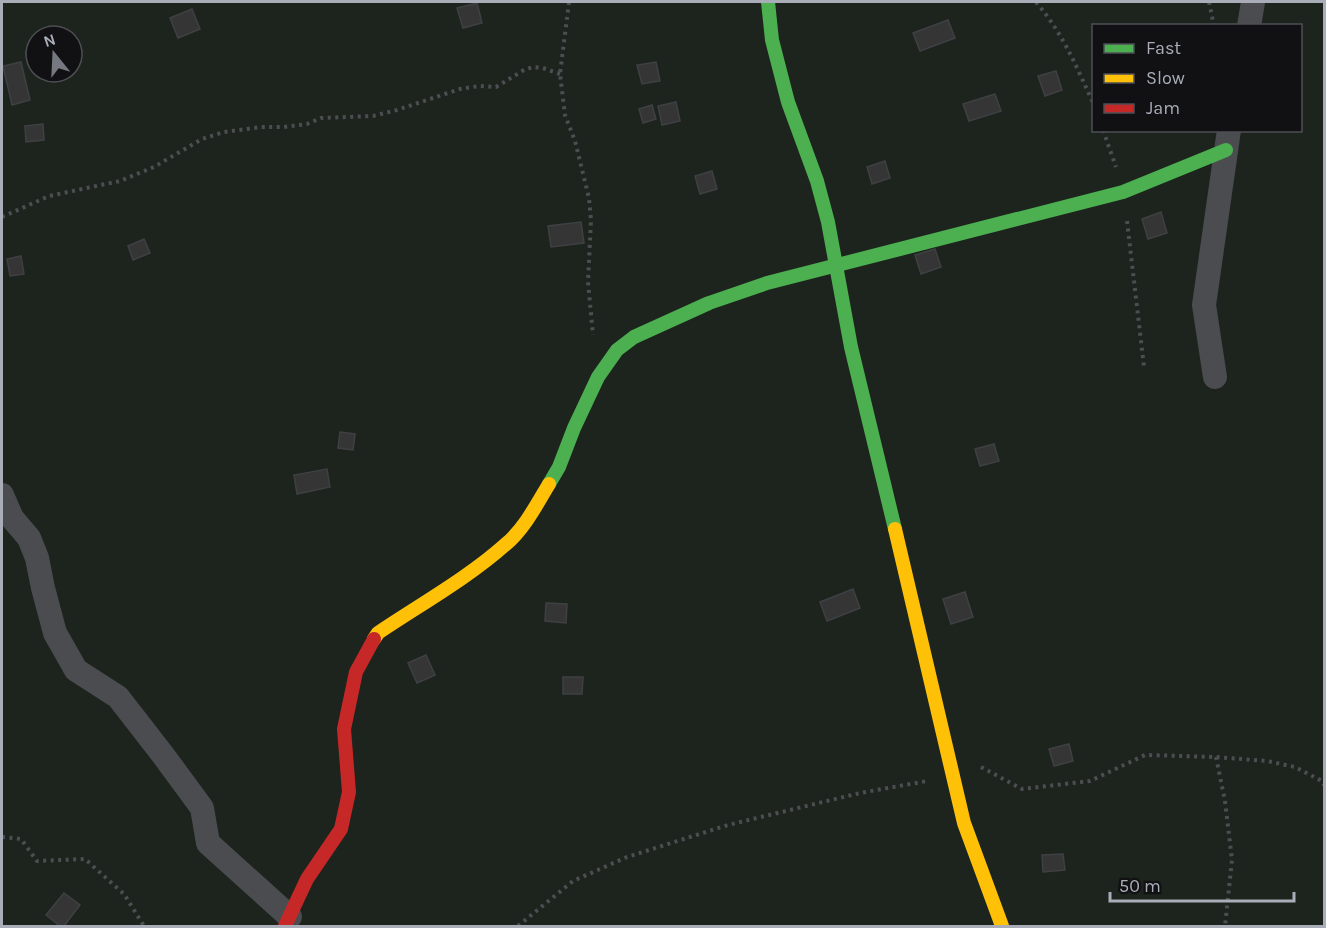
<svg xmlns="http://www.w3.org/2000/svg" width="1326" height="928" font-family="Karla,sans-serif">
<rect width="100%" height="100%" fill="#171717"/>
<!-- green -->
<path fill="#1d241e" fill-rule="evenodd" d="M2,2h1322v924h-1322zM1094,26h206v104h-206zM36,36h36v36h-36z"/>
<!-- building -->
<g fill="#353536" stroke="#3f4043" stroke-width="1.5">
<polygon points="477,3 482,23 463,28 457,8"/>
<polygon points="192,9 200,29 178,38 170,18"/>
<polygon points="948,20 955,38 920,51 913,33"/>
<polygon points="21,62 30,100 12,105 3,66"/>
<polygon points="656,62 660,81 642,84 637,65"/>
<polygon points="1056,71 1062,90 1045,96 1038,76"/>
<polygon points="995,94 1001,111 969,121 963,104"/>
<polygon points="676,102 680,121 662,125 658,106"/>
<polygon points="652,105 656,119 643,123 639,109"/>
<polygon points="43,124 44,140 26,142 25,126"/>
<polygon points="885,161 890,178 872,184 867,167"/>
<polygon points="712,171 717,189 700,194 695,176"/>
<polygon points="1161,212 1167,233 1148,239 1142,219"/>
<polygon points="581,222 584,243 551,247 548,226"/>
<polygon points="144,239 150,253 133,260 128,246"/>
<polygon points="935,249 941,267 921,274 915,255"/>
<polygon points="21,256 24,274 10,276 7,259"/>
<polygon points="340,432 355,434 353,450 338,448"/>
<polygon points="994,444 999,461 980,466 975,449"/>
<polygon points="327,469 330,487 297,494 294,475"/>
<polygon points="853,589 860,608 827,621 820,602"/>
<polygon points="965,592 973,617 951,624 943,599"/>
<polygon points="546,603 567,604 566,623 545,621"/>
<polygon points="426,655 435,675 417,683 408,663"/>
<polygon points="563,677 583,677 582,694 563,694"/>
<polygon points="1069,744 1073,761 1054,766 1049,749"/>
<polygon points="1063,854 1065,870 1043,872 1042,855"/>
<polygon points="64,893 80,905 64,926 60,926 46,915"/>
</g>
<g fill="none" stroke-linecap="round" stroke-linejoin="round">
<!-- path -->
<g stroke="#4d4e52" stroke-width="4" stroke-dasharray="3 4.5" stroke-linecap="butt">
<polyline points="569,2 560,74 565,115 575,141 589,198 591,220 588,282 593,335"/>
<path d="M1036,2c28,33 40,64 58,103"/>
<polyline points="1209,2 1214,26"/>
<polyline points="1103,130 1116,167"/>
<polyline points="2,217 49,196 120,181 154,167 202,139 224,132 261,127 284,127 307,124 321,118 373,116 397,110 460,89 479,86 496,87 524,70 533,67 543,68 560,74"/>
<polyline points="1127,221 1144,367"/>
<polyline points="1216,757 1225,801 1232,860 1225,926"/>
<polyline points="981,767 1022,789 1090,781 1145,755 1216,757 1267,761 1295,767 1322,781 1324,785"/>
<polyline points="2,837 21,839 37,861 85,859 124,894 144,926"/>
<polyline points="518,926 573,881 627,857 728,825 860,793 927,781"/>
</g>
<!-- street -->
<g stroke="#4b4c50" stroke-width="24">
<polyline points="1249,26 1253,2"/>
<polyline points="1215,377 1204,305 1229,130"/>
<polyline points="2,495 12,518 29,538 37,558 43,588 55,633 76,670 118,697 163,755 202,808 208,843 290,917"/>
</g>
<!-- fast -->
<g stroke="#4caf50" stroke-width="14">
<polyline points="768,2 772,40 788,102 817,181 828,222 851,347 895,529"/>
<polyline points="549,484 559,467 574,428 598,377 617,350 634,337 709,303 767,283 1123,192 1226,150"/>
</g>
<!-- slow -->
<g stroke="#ffc107" stroke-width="14">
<polyline points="895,529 964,823 1002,926"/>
<path d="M374,639l4,-6c43,-29 90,-55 128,-89 18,-15 31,-40 43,-60"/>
</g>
<!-- jam -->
<polyline stroke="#c62828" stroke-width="14" points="285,926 307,879 341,829 349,792 344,729 356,672 374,639"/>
</g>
<!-- border -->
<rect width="1326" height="928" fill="none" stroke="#a8adb8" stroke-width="6"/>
<!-- legend -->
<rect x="1092" y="24" width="210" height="108" fill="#111113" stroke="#4d4f55" stroke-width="1.5"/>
<rect x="1104" y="44" width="30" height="9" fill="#4caf50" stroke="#4d4f55" stroke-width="1.5"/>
<text x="1146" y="54" font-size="18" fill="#a8adb8">Fast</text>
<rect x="1104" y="74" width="30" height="9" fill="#ffc107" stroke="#4d4f55" stroke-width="1.5"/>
<text x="1146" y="84" font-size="18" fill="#a8adb8">Slow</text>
<rect x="1104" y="104" width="30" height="9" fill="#c62828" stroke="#4d4f55" stroke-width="1.5"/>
<text x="1146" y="114" font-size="18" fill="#a8adb8">Jam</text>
<!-- north arrow -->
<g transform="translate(54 54) rotate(342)"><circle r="28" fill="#111113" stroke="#4d4f55" stroke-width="1.5"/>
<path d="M0-4.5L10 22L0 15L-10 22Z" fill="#757880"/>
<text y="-9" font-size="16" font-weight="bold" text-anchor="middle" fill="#a8adb8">N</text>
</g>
<!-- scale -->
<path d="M1110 892v9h184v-9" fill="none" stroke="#a8adb8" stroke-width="3"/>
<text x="1119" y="892" font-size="18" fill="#a8adb8" stroke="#111113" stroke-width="4.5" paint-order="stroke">50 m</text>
</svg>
